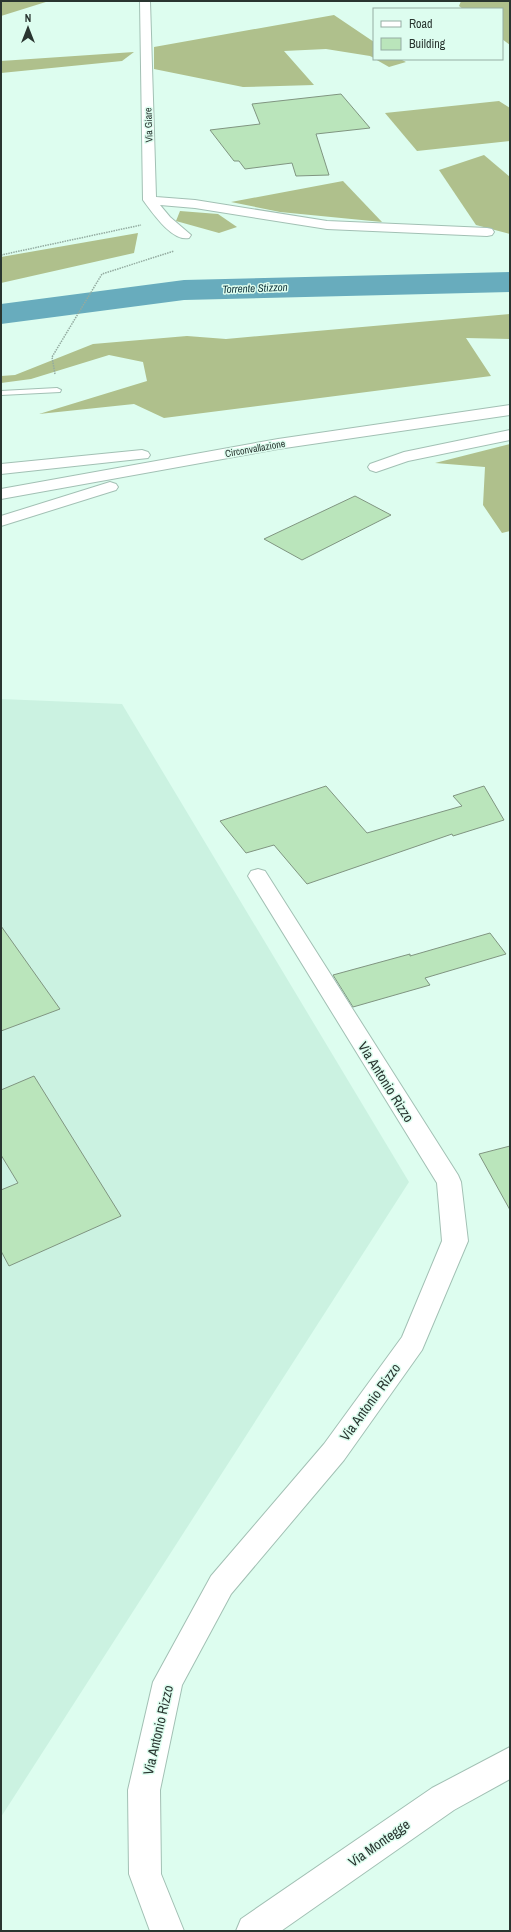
<svg xmlns="http://www.w3.org/2000/svg" width="511" height="1932" font-family="'Archivo Narrow',sans-serif">
<rect width="100%" height="100%" fill="#ddfdef"/>
<!-- built -->
<polygon fill="#cbf2e1" points="1,699 122,704 409,1182 1,1817"/>
<!-- forest -->
<g fill="#afc08c">
<polygon points="1,1 49,1 1,16"/>
<polygon points="461,1 510,1 510,45 502,39 502,9 463,9 459,6"/>
<polygon points="334,15 374,42 374,58 370,56 326,49 284,51 314,85 243,87 154,69 154,47"/>
<polygon points="134,52 122,61 1,73 1,61"/>
<polygon points="375,59 400,59 406,62 389,67"/>
<polygon points="499,101 510,108 510,141 417,151 385,113"/>
<polygon points="484,155 510,177 510,234 476,225 439,170"/>
<polygon points="343,181 382,222 280,212 231,202"/>
<polygon points="180,211 218,214 237,227 219,233 176,221"/>
<polygon points="138,233 134,253 1,283 1,257"/>
<polygon points="510,314 510,339 466,338 491,376 164,418 134,404 39,414 147,381 143,362 109,355 31,379 1,383 1,376 15,375 93,344 187,336 226,339"/>
<polygon points="510,444 510,531 502,533 483,505 485,467 435,463"/>
</g>
<g fill="none" stroke-linecap="round" stroke-linejoin="round">
<!-- river -->
<polygon fill="#68acbd" fill-rule="evenodd" points="510,272 510,292 184,300 1,324 1,304 184,280"/>
</g>
<!-- building -->
<g fill="#bae5bb" stroke="#809581">
<polygon points="341,94 370,128 316,134 329,175 296,176 292,163 245,169 239,161 234,161 210,130 260,124 252,104"/>
<polygon points="355,496 391,515 302,560 264,539"/>
<polygon points="326,786 367,833 462,806 453,796 484,786 504,820 453,836 452,834 307,884 274,845 246,853 220,821"/>
<polygon points="1,926 60,1009 1,1031"/>
<polygon points="490,933 506,954 425,978 430,985 353,1007 333,975 410,954 410,956"/>
<polygon points="34,1076 121,1216 9,1266 1,1251 1,1190 18,1183 1,1155 1,1090"/>
<polygon points="510,1146 510,1210 479,1154"/>
</g>
<g fill="none" stroke-linecap="round" stroke-linejoin="round">
<!-- lane casing -->
<g stroke="#a2c0b4" stroke-width="2">
<polygon id="lane" points="57,388 61,390 60,392 1,395 1,391"/>
</g>
<!-- street casing -->
<g stroke="#a2c0b4" stroke-width="2">
<g id="street">
<path d="M140,1h10l6,196 39,3 132,21 160,7 5,1 2,3 -2,3 -5,1 -160,-7 -132,-21 -35,-3 10,12 21,18 -2,3c-17,4 -37,-26 -46,-38z"/>
<polygon points="510,430 510,440 408,461 376,472 370,470 368,467 370,464 404,452"/>
<polygon points="258,869 265,871 458,1175 461,1182 468,1241 422,1350 344,1460 231,1594 182,1685 160,1790 161,1874 184,1931 150,1931 129,1874 128,1790 153,1682 211,1576 324,1444 402,1337 442,1241 437,1183 248,876 251,871"/>
</g>
</g>
<!-- secondary casing -->
<g stroke="#a2c0b4" stroke-width="2">
<polygon id="secondary" points="510,1747 510,1779 454,1810 281,1931 236,1931 241,1919 432,1788"/>
</g>
<!-- highway casing -->
<g stroke="#a2c0b4" stroke-width="2">
<g id="highway">
<polygon points="510,405 510,415 278,449 1,499 1,489 278,439"/>
<polygon points="142,450 148,452 150,455 148,458 1,474 1,464"/>
<polygon points="110,482 116,484 118,487 116,490 1,526 1,516"/>
</g>
</g>
<!-- path -->
<g stroke="#93aba0" stroke-width="1.5" stroke-dasharray="1.5 1" stroke-linecap="butt">
<polyline points="1,255 141,225"/>
<polyline points="55,374 52,357 102,274 174,251"/>
</g>
<!-- lane -->
<use href="#lane" fill="#fff" fill-rule="evenodd"/>
<!-- street -->
<use href="#street" fill="#fff" fill-rule="evenodd"/>
<!-- secondary -->
<use href="#secondary" fill="#fff" fill-rule="evenodd"/>
<!-- highway -->
<use href="#highway" fill="#fff" fill-rule="evenodd"/>
</g>
<g text-anchor="middle" stroke-width="3" stroke-linejoin="round" paint-order="stroke">
<!-- far-street labels -->
<g font-size="10" fill="#293530" stroke="#ddfdef">
<text transform="translate(148 125) rotate(-92)" y="4">Via Giare</text>
<text transform="translate(255 448) rotate(-10)" y="4">Circonvallazione</text>
</g>
<!-- far-water labels -->
<g font-size="11" font-style="italic" fill="#11333b" stroke="#ddfdef">
<text transform="translate(255 288) rotate(-2)" y="4">Torrente Stizzon</text>
</g>
<!-- near-street labels -->
<g font-size="14" fill="#293530" stroke="#ddfdef">
<text transform="translate(386 1082) rotate(58)" y="5">Via Antonio Rizzo</text>
<text transform="translate(370 1402) rotate(-54)" y="5">Via Antonio Rizzo</text>
<text transform="translate(158 1730) rotate(-77)" y="5">Via Antonio Rizzo</text>
<text transform="translate(379 1843) rotate(-35)" y="5">Via Montegge</text>
</g>
</g>
<!-- border -->
<rect width="511" height="1932" fill="none" stroke="#293530" stroke-width="4"/>
<!-- legend -->
<rect x="373" y="8" width="130" height="52" fill="#ddfdef" stroke="#95ada3"/>
<rect x="381" y="21" width="20" height="6" fill="#ffffff" stroke="#95ada3"/>
<text x="409" y="28" font-size="12" fill="#293530">Road</text>
<rect x="381" y="38" width="20" height="12" fill="#bae5bb" stroke="#95ada3"/>
<text x="409" y="48" font-size="12" fill="#293530">Building</text>
<!-- north arrow -->
<g transform="translate(28 28)" stroke="#ddfdef" stroke-width="3" paint-order="stroke">
<path d="M0-3L7 15L0 10L-7 15Z" fill="#293530"/>
<text y="-6" font-size="11" font-weight="bold" text-anchor="middle" fill="#293530">N</text>
</g>
</svg>
